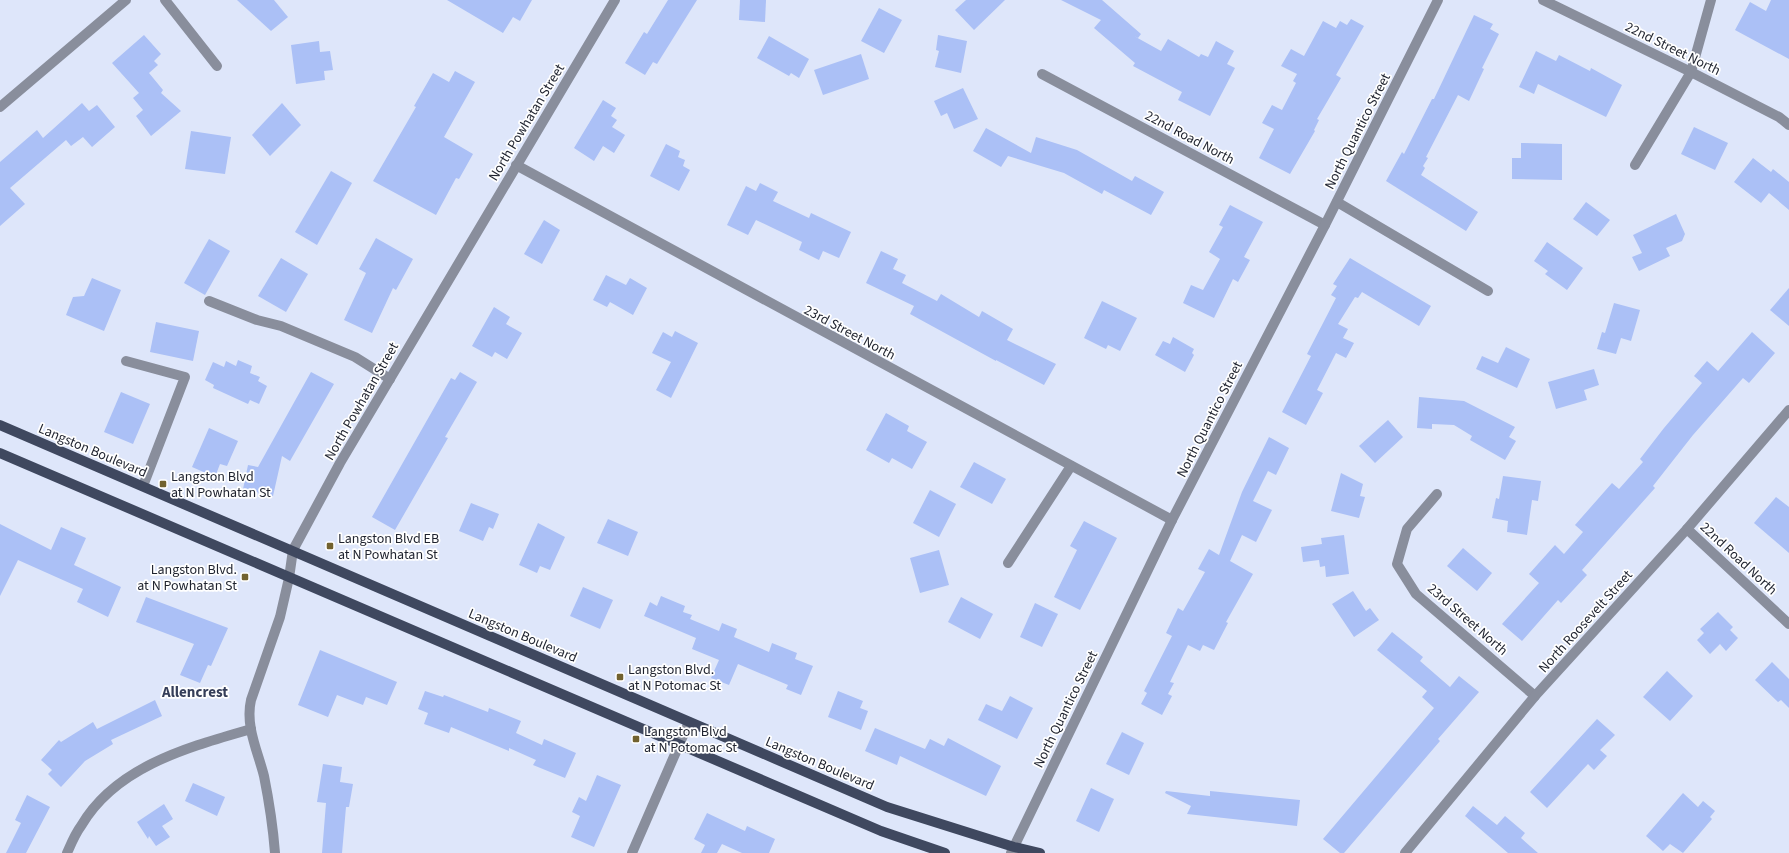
<svg xmlns="http://www.w3.org/2000/svg" width="1789" height="853" font-family="'Source Sans 3',sans-serif">
<rect width="100%" height="100%" fill="#dee6fa"/>
<!-- building -->
<g fill="#abc0f6">
<polygon points="237,0 274,0 288,17 271,31"/>
<polygon points="447,0 532,0 520,21 513,17 503,33"/>
<polygon points="668,0 697,0 657,64 653,62 645,75 625,63 644,32 647,34"/>
<polygon points="740,0 766,0 765,22 739,20"/>
<polygon points="966,0 1005,0 974,30 955,10"/>
<polygon points="1061,0 1102,0 1141,34 1138,38 1134,36 1161,51 1168,39 1199,57 1201,54 1208,57 1216,41 1234,51 1227,64 1235,68 1210,116 1178,100 1182,92 1133,66 1135,63 1094,28 1101,20"/>
<polygon points="1771,0 1789,0 1789,59 1735,30 1750,2 1766,11"/>
<polygon points="879,8 902,20 884,53 861,41"/>
<polygon points="1474,15 1493,24 1490,29 1499,34 1482,68 1484,69 1469,101 1458,95 1426,157 1428,158 1423,166 1425,168 1421,175 1478,212 1466,231 1386,181 1402,152 1404,154 1432,99 1434,99"/>
<polygon points="1351,19 1364,26 1336,75 1341,78 1317,119 1319,120 1314,130 1315,131 1290,174 1259,158 1274,129 1262,123 1272,105 1282,110 1296,83 1293,81 1297,74 1281,66 1291,49 1304,56 1323,21 1336,28 1340,21 1347,25"/>
<polygon points="144,35 161,54 154,61 158,65 149,73 163,90 161,93 181,111 151,136 136,116 143,110 133,98 139,93 112,63"/>
<polygon points="938,35 967,41 961,73 935,67 939,51 936,50"/>
<polygon points="769,36 809,59 799,78 791,73 789,76 757,58"/>
<polygon points="319,41 320,52 330,51 333,70 324,71 325,80 296,84 291,45"/>
<polygon points="1536,51 1556,61 1559,55 1590,71 1591,68 1622,85 1606,117 1538,84 1534,94 1519,87"/>
<polygon points="861,54 869,79 823,95 814,70"/>
<polygon points="455,71 475,82 444,137 473,154 459,179 456,178 436,215 373,181 416,107 414,106 433,73 449,82"/>
<polygon points="963,88 978,119 954,129 947,113 941,116 934,101"/>
<polygon points="603,100 616,108 611,116 617,120 612,127 625,135 614,153 603,146 594,161 574,148"/>
<polygon points="82,103 89,111 97,105 115,127 92,147 83,137 71,146 66,140 10,188 25,204 0,226 0,162 37,130 43,138"/>
<polygon points="282,103 301,125 270,156 252,135"/>
<polygon points="1694,127 1728,143 1715,170 1681,154"/>
<polygon points="986,128 1031,153 1036,137 1077,150 1132,181 1135,176 1164,192 1151,215 1104,190 1102,194 1064,173 1008,156 1001,167 973,151"/>
<polygon points="191,131 231,137 225,174 185,169"/>
<polygon points="1521,143 1562,144 1562,180 1512,179 1512,158 1521,158"/>
<polygon points="666,144 680,151 678,157 685,160 683,166 690,170 679,191 650,176"/>
<polygon points="1753,158 1771,172 1773,169 1789,182 1789,210 1769,193 1761,203 1734,182"/>
<polygon points="331,171 352,183 317,245 295,232"/>
<polygon points="760,183 778,192 773,201 809,218 811,213 851,232 839,258 823,251 819,260 799,250 802,242 756,220 748,235 727,225 746,186 756,191"/>
<polygon points="1586,202 1610,220 1597,236 1573,219"/>
<polygon points="1230,205 1263,222 1244,257 1250,260 1238,282 1233,279 1214,318 1183,303 1191,285 1203,290 1220,259 1209,252 1223,227 1219,225"/>
<polygon points="1676,214 1685,234 1682,241 1666,248 1670,256 1639,271 1632,257 1642,253 1633,235"/>
<polygon points="544,220 560,230 542,264 524,254"/>
<polygon points="376,238 413,259 396,290 393,288 372,333 344,320 366,273 359,269"/>
<polygon points="209,239 230,251 205,295 184,283"/>
<polygon points="1547,242 1583,268 1567,290 1545,274 1548,271 1534,261"/>
<polygon points="881,251 898,259 893,269 906,275 902,283 937,301 941,294 979,317 982,311 1013,329 1007,340 1056,364 1044,385 996,360 996,361 910,314 914,306 866,283"/>
<polygon points="281,258 308,274 286,312 258,296"/>
<polygon points="1350,258 1431,306 1419,326 1362,292 1358,298 1355,297 1338,324 1348,329 1343,338 1354,343 1346,358 1336,353 1317,390 1323,393 1306,425 1282,412 1311,356 1307,354 1336,298 1331,295 1337,286 1333,284"/>
<polygon points="606,275 626,285 630,278 647,288 633,315 610,302 607,307 593,300"/>
<polygon points="92,278 121,290 104,331 66,315 73,297 84,296"/>
<polygon points="1789,288 1789,326 1770,310"/>
<polygon points="1102,301 1137,318 1120,351 1108,345 1106,349 1084,338"/>
<polygon points="1614,303 1640,310 1631,341 1621,338 1616,354 1597,349 1602,332 1605,333"/>
<polygon points="494,307 510,317 506,324 522,333 507,359 495,352 492,357 472,346"/>
<polygon points="156,322 199,331 193,361 150,352"/>
<polygon points="675,331 698,343 671,398 656,390 671,362 652,353 663,332 672,337"/>
<polygon points="1752,332 1775,353 1749,383 1743,378 1693,435 1653,486 1655,488 1582,570 1587,575 1561,603 1558,600 1522,641 1502,624 1539,583 1529,574 1555,545 1564,554 1583,532 1575,525 1612,483 1619,489 1643,462 1640,459 1664,428 1702,383 1694,376 1707,361 1718,371"/>
<polygon points="1173,337 1194,349 1192,353 1194,355 1185,372 1155,355 1163,341 1170,344"/>
<polygon points="1506,347 1530,359 1517,388 1476,369 1482,356 1498,363"/>
<polygon points="238,360 252,366 250,373 260,377 258,381 267,386 259,404 250,400 248,404 213,388 214,385 205,380 213,362 224,367 226,361 236,366"/>
<polygon points="1594,369 1599,385 1584,390 1587,400 1556,409 1548,382"/>
<polygon points="311,372 334,384 290,461 282,456 273,496 243,489 248,465 258,467"/>
<polygon points="460,372 477,382 445,437 448,438 395,530 372,517 451,378 455,380"/>
<polygon points="121,392 150,404 133,444 104,432"/>
<polygon points="1419,397 1464,401 1515,427 1509,437 1516,441 1505,460 1470,440 1472,436 1454,425 1432,424 1432,429 1417,428"/>
<polygon points="886,413 909,426 907,431 927,442 912,469 892,458 889,463 866,450"/>
<polygon points="1388,420 1403,437 1375,463 1359,446"/>
<polygon points="209,428 238,441 227,466 220,464 215,477 192,467"/>
<polygon points="1269,437 1289,448 1276,475 1268,471 1253,501 1272,510 1256,542 1242,535 1230,561 1253,574 1226,622 1228,623 1214,650 1203,645 1200,651 1188,645 1170,682 1174,683 1168,694 1172,696 1162,715 1141,704 1147,693 1144,691 1172,636 1166,633 1178,608 1183,611 1205,572 1198,569 1209,549 1219,555 1242,492"/>
<polygon points="974,462 1006,479 992,504 960,487"/>
<polygon points="1341,473 1363,484 1360,496 1365,497 1359,518 1331,511"/>
<polygon points="1503,476 1541,481 1538,501 1532,500 1527,535 1507,532 1508,521 1492,518 1496,498 1499,499"/>
<polygon points="930,490 956,504 939,537 913,523"/>
<polygon points="1776,497 1789,507 1789,553 1754,523"/>
<polygon points="471,503 499,514 493,529 489,527 483,541 459,531"/>
<polygon points="608,519 638,532 628,556 597,543"/>
<polygon points="1084,521 1117,538 1080,610 1054,597 1077,550 1070,546"/>
<polygon points="538,523 565,537 550,570 540,566 537,573 519,565"/>
<polygon points="0,524 51,550 61,527 86,538 74,565 121,587 108,617 77,602 83,589 18,560 0,596"/>
<polygon points="1344,535 1349,574 1326,577 1325,566 1320,567 1319,560 1303,562 1301,547 1322,544 1321,538"/>
<polygon points="1463,548 1492,573 1477,591 1447,566"/>
<polygon points="939,550 949,585 920,593 910,558"/>
<polygon points="583,587 613,600 600,629 570,616"/>
<polygon points="1353,591 1366,611 1370,608 1379,620 1354,637 1332,604"/>
<polygon points="661,596 685,606 683,612 692,615 690,619 719,631 722,623 737,629 734,637 769,652 772,643 797,653 795,659 813,666 801,695 786,689 788,685 738,664 729,685 711,678 719,660 692,649 696,638 644,616 650,602 657,606"/>
<polygon points="146,597 228,628 211,666 208,665 200,683 180,675 194,644 136,622"/>
<polygon points="961,597 993,614 980,639 948,622"/>
<polygon points="1035,603 1058,614 1042,647 1020,637"/>
<polygon points="1718,612 1733,627 1730,630 1738,638 1726,651 1720,644 1710,654 1697,640 1704,633 1700,629"/>
<polygon points="1392,632 1423,657 1420,661 1450,687 1459,676 1479,692 1438,739 1440,741 1344,853 1340,853 1323,839 1434,708 1422,697 1427,691 1377,650"/>
<polygon points="320,650 397,682 387,705 366,697 363,705 337,695 328,717 298,705"/>
<polygon points="1772,662 1789,679 1789,708 1781,700 1778,702 1755,680"/>
<polygon points="1667,671 1693,696 1670,721 1643,697"/>
<polygon points="425,691 443,697 444,695 488,712 489,708 521,721 516,733 542,745 544,739 576,753 565,778 533,765 536,760 509,748 509,751 451,727 449,733 424,724 428,713 418,709"/>
<polygon points="838,691 863,701 860,708 868,711 861,730 828,717"/>
<polygon points="1010,696 1033,708 1017,739 978,720 986,704 1002,711"/>
<polygon points="155,700 162,716 111,740 113,744 85,761 61,787 48,774 52,770 41,760 59,740 61,742 93,722 97,729"/>
<polygon points="1597,719 1615,735 1600,750 1607,756 1594,770 1588,764 1547,808 1530,792"/>
<polygon points="875,728 925,749 930,739 944,746 948,738 1001,766 986,796 900,756 897,765 865,751"/>
<polygon points="1122,732 1144,743 1129,775 1106,764"/>
<polygon points="323,764 342,767 340,782 353,784 349,807 346,807 342,853 322,853 326,803 317,802"/>
<polygon points="597,775 621,785 594,847 571,837 580,816 572,812 579,797 586,801"/>
<polygon points="193,783 225,797 217,816 185,801"/>
<polygon points="1091,788 1114,799 1099,832 1076,821"/>
<polygon points="1166,791 1210,796 1210,791 1300,800 1297,826 1187,814 1191,806 1165,793"/>
<polygon points="1683,793 1698,807 1703,801 1715,811 1710,817 1712,819 1683,853 1670,844 1663,851 1646,836"/>
<polygon points="27,795 50,807 26,853 6,853 21,823 15,820"/>
<polygon points="164,804 173,819 162,826 170,837 156,846 149,836 148,839 137,822"/>
<polygon points="1473,806 1497,825 1505,816 1525,833 1521,838 1538,853 1508,853 1465,816"/>
<polygon points="707,813 745,831 747,826 775,839 769,853 742,853 722,844 717,853 701,853 705,845 694,839"/>
</g>
<g fill="none" stroke-linecap="round" stroke-linejoin="round">
<!-- minor -->
<g stroke="#898e9c" stroke-width="10">
<polyline points="165,0 217,66"/>
<polyline points="1543,0 1691,72 1779,117 1789,125"/>
<polyline points="1042,74 1325,225"/>
<polyline points="0,107 126,0"/>
<polyline points="516,165 1172,520"/>
<polyline points="1635,165 1691,72 1711,0"/>
<polyline points="1337,202 1488,291"/>
<polyline points="209,301 257,320 281,326 355,357 390,379"/>
<polyline points="126,361 185,377 143,486"/>
<polyline points="1437,494 1407,529 1397,564 1416,594 1535,696"/>
<polyline points="1687,529 1789,624"/>
<polyline points="1008,563 1071,466"/>
<path d="M67,853c4,-9 8,-19 14,-27 35,-60 108,-79 170,-97"/>
<path d="M275,853c-2,-26 -6,-52 -11,-77 -6,-24 -19,-50 -13,-76l29,-83 9,-39 4,-28 47,-87 275,-463"/>
<polyline points="632,853 689,722"/>
<polyline points="1011,853 1172,520 1325,225 1438,0"/>
<polyline points="1405,853 1535,696 1687,529 1789,410"/>
</g>
<!-- major -->
<g stroke="#3f485f" stroke-width="10">
<polyline points="0,425 887,807 1014,847 1040,853"/>
<polyline points="0,453 881,831 945,853"/>
</g>
</g>
<!-- markers -->
<g fill="#72622f" stroke="#fff" stroke-width="1.5">
<rect x="159" y="480" width="8" height="8" rx="2"/>
<rect x="326" y="542" width="8" height="8" rx="2"/>
<rect x="241" y="573" width="8" height="8" rx="2"/>
<rect x="616" y="673" width="8" height="8" rx="2"/>
<rect x="632" y="735" width="8" height="8" rx="2"/>
</g>
<g text-anchor="middle" stroke-width="3.5" stroke-linejoin="round" paint-order="stroke">
<!-- street labels -->
<g font-size="14" fill="#1e222e" stroke="#fff">
<text transform="translate(1673 48) rotate(26)" y="5">22nd Street North</text>
<text transform="translate(526 122) rotate(-59)" y="5">North Powhatan Street</text>
<text transform="translate(1357 131) rotate(-63)" y="5">North Quantico Street</text>
<text transform="translate(1190 137) rotate(28)" y="5">22nd Road North</text>
<text transform="translate(850 332) rotate(28)" y="5">23rd Street North</text>
<text transform="translate(361 401) rotate(-60)" y="5">North Powhatan Street</text>
<text transform="translate(1209 419) rotate(-63)" y="5">North Quantico Street</text>
<text transform="translate(93 450) rotate(23)" y="5">Langston Boulevard</text>
<text transform="translate(1739 558) rotate(43)" y="5">22nd Road North</text>
<text transform="translate(1468 619) rotate(41)" y="5">23rd Street North</text>
<text transform="translate(1585 621) rotate(-48)" y="5">North Roosevelt Street</text>
<text transform="translate(523 635) rotate(23)" y="5">Langston Boulevard</text>
<text transform="translate(1065 709) rotate(-64)" y="5">North Quantico Street</text>
<text transform="translate(820 763) rotate(23)" y="5">Langston Boulevard</text>
</g>
<!-- poi labels -->
<g font-size="14" fill="#1e222e" stroke="#fff" text-anchor="start">
<text x="171" y="481">Langston Blvd<tspan x="171" dy="16">at N Powhatan St</tspan></text>
<text x="338" y="543">Langston Blvd EB<tspan x="338" dy="16">at N Powhatan St</tspan></text>
<text x="237" y="574" text-anchor="end">Langston Blvd.<tspan x="237" dy="16">at N Powhatan St</tspan></text>
<text x="628" y="674">Langston Blvd.<tspan x="628" dy="16">at N Potomac St</tspan></text>
<text x="644" y="736">Langston Blvd<tspan x="644" dy="16">at N Potomac St</tspan></text>
</g>
<!-- neighbourhood labels -->
<g font-size="15" font-weight="bold" fill="#353e59" stroke="#fff">
<text x="195" y="697">Allencrest</text>
</g>
</g>
</svg>
